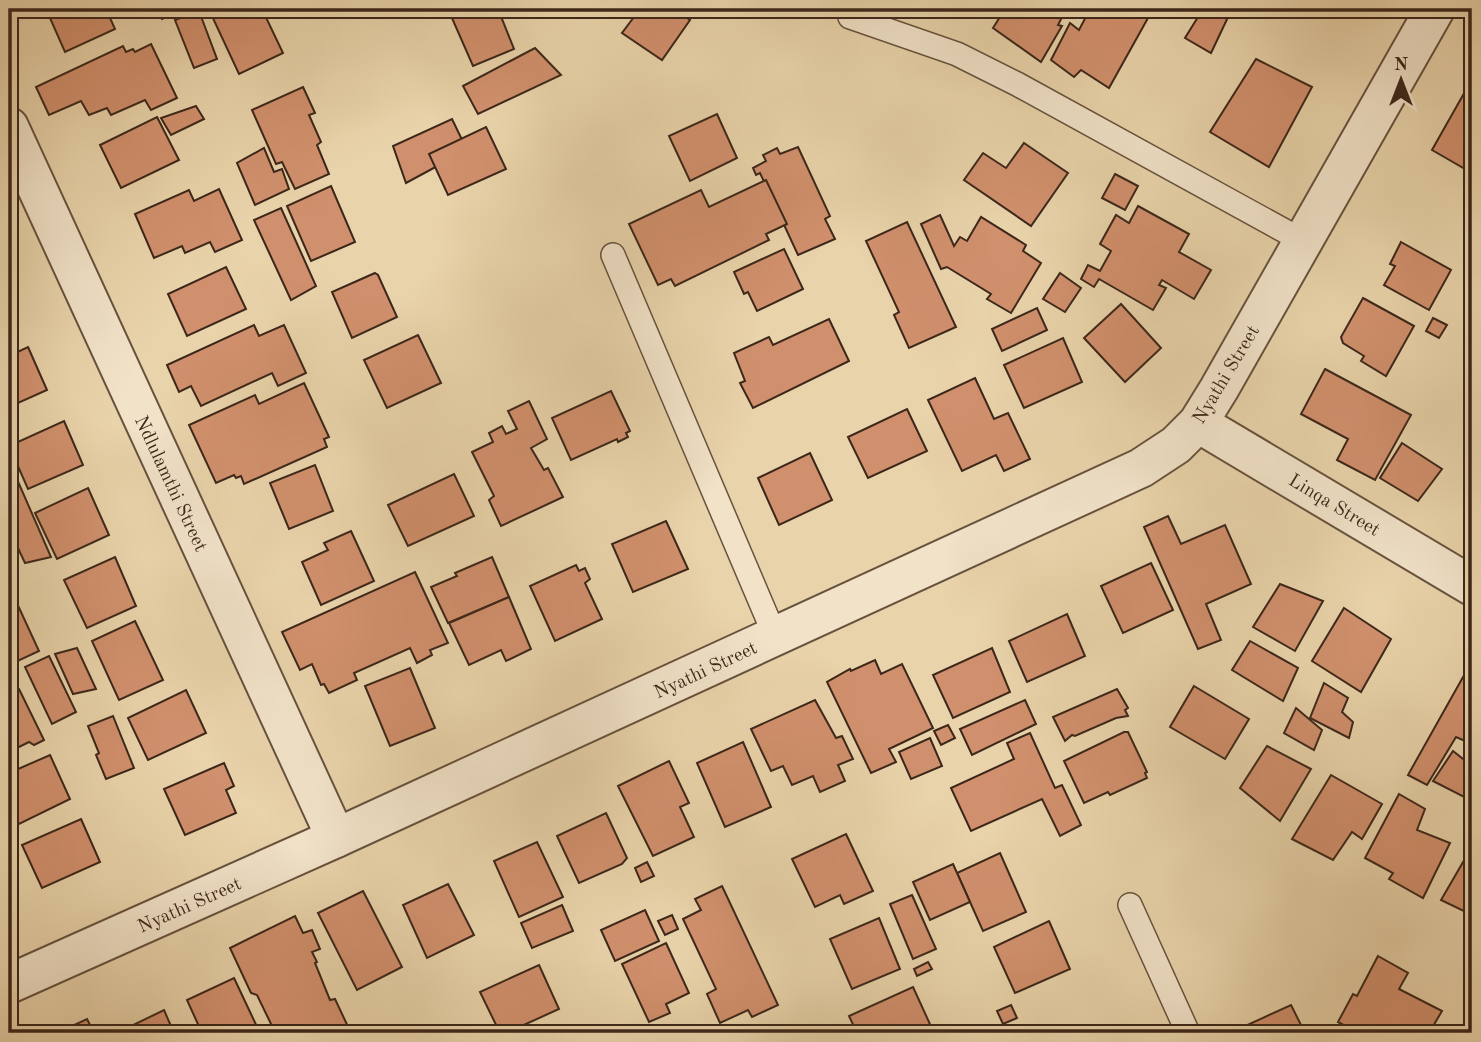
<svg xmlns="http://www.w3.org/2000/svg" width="1481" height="1042" font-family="'Old Standard TT',serif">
<rect width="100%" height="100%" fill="#e9d3aa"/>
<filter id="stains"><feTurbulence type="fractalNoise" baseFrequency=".00286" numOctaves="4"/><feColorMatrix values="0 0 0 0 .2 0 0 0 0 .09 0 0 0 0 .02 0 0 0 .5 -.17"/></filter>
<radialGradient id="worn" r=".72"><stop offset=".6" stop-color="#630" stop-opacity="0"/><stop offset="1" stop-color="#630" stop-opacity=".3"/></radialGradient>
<!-- building -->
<g fill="#d1906d" stroke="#3c271a" stroke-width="2">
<polygon points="46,9 106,9 115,29 65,52"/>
<polygon points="158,9 187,9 162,19"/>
<polygon points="221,9 262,9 283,53 239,74 211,14"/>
<polygon points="448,9 498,9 514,49 473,66"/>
<polygon points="640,9 674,9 690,20 662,60 622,33"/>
<polygon points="1005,9 1066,9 1058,25 1062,26 1041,62 993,28"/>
<polygon points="1090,9 1153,9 1109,88 1081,70 1074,77 1051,60 1070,23 1079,30"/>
<polygon points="1203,9 1212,9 1229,15 1211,53 1185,38"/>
<polygon points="199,11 217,59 194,68 175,20"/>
<polygon points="151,44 177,98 151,110 145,100 111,115 107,108 89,115 81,101 49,115 36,87 123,46 126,52 133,49 135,52"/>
<polygon points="535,48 561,75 478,114 463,86"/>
<polygon points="1256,59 1312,87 1269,167 1210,132"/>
<polygon points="303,87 315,113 309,115 321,142 317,145 329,174 295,189 282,162 276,164 252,110"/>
<polygon points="1467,88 1472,92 1472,173 1432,150"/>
<polygon points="196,106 204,119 171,135 161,118"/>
<polygon points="717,114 737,158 690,181 669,136"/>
<polygon points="157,117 179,160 121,188 100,145"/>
<polygon points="452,119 467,150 406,183 393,146"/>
<polygon points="486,127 506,169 448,195 429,154"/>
<polygon points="1024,143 1068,173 1031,226 964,180 983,153 1006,168"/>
<polygon points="798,147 830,216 825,219 835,239 798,255 760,173 756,175 753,168 766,161 763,155 777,148 780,154"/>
<polygon points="264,148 274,172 282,169 289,189 255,205 237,163"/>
<polygon points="1115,174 1138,186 1125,210 1102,198"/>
<polygon points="766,180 787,224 766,234 769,240 675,286 671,279 658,285 629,224 701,190 709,207"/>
<polygon points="331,186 355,242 311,261 287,206"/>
<polygon points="219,189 242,240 215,252 210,242 185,253 182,246 154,258 135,214 189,190 194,201"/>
<polygon points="1138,206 1189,234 1179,252 1211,270 1194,299 1162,280 1159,285 1166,288 1153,310 1099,279 1094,287 1081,279 1088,265 1100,271 1111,251 1100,244 1116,215 1129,223"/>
<polygon points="281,208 316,286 291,300 254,220"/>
<polygon points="940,215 954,246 960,237 967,241 981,217 1026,245 1023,251 1041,263 1011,313 987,299 991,294 947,267 941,269 921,224"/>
<polygon points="907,222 956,327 909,348 894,315 899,312 866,241"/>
<polygon points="1401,242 1451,270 1429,310 1384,285 1395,266 1390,264"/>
<polygon points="784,249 803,289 757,311 748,292 744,294 734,272"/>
<polygon points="226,267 246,309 187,336 168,294"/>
<polygon points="375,273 378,275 397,317 352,338 332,292"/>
<polygon points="1060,273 1081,288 1065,312 1043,299"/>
<polygon points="1363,298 1414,326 1386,376 1361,361 1364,356 1343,343 1341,337"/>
<polygon points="1121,304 1161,348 1125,382 1084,338"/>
<polygon points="1037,308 1047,330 1002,351 992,329"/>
<polygon points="1433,318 1447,325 1439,338 1426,331"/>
<polygon points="829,319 849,361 753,408 740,383 745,381 734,353 769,337 773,345"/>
<polygon points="254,325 259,336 284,325 306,373 278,386 272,373 201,406 191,386 179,392 167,365"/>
<polygon points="418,335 441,383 387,408 364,360"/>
<polygon points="1063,338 1082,382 1024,408 1004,365"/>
<polygon points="28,347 47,390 9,407 9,356"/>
<polygon points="1325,369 1411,415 1375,480 1337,460 1348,439 1301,414"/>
<polygon points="975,378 994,419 1008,413 1030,459 1004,471 996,455 962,471 928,400"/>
<polygon points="304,383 329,437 324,439 327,447 244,484 241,476 236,478 234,475 216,483 189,425 255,395 259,404"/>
<polygon points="611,391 630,431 626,433 628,437 618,442 617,439 571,460 552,418"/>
<polygon points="529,401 547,439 531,448 544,470 548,468 563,497 501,526 489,500 494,496 472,452 493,442 489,433 502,426 506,434 517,429 508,411"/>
<polygon points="907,409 927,451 868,478 848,437"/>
<polygon points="64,421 83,465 28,489 9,446"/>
<polygon points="1402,443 1442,469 1418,501 1380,478"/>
<polygon points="810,453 832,500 779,525 758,478"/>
<polygon points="9,461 51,557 25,563 9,529"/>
<polygon points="315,465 333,511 289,529 270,483"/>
<polygon points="454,474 474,516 408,546 388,505"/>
<polygon points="88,488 109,535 57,559 35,513"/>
<polygon points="1168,516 1181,544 1225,525 1251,584 1206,604 1221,640 1198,649 1144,527"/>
<polygon points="666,521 688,569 633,592 612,544"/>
<polygon points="351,531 374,581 321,605 302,562 328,550 324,543"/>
<polygon points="115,557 136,606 87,628 64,580"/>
<polygon points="492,557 509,597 448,623 431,587 457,576 455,573"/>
<polygon points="1151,563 1173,610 1123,633 1101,586"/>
<polygon points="576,565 579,571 585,568 590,579 585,583 602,619 555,641 530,586"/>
<polygon points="415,572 448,643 430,650 432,655 417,663 410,648 354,673 357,680 329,693 324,684 321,685 312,664 300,670 282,632"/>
<polygon points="1280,584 1323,601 1295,651 1253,627"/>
<polygon points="509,597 531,649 506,661 501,650 469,665 449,623"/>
<polygon points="15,599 39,651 9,665 9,602"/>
<polygon points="1344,608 1391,639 1361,692 1312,661"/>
<polygon points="1067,614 1085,656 1027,682 1009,641"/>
<polygon points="135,621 163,680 119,700 92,641"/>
<polygon points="1250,641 1298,668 1283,701 1232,670"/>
<polygon points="77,648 96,689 73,694 55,654"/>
<polygon points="992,648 1010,692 953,718 933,675"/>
<polygon points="49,656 76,712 52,724 25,667"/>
<polygon points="875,660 881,674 902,664 933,728 889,749 896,762 871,773 827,682 850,669 851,671"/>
<polygon points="1472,661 1472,744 1456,737 1427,785 1408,775"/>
<polygon points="410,668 435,728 390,746 365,686"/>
<polygon points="1324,683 1348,698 1342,712 1353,722 1349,738 1310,718"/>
<polygon points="1194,686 1249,719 1225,759 1170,727"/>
<polygon points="19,689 44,740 34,745 29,742 9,752 9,694"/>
<polygon points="1117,689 1128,708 1125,710 1128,716 1116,718 1075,736 1072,735 1065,741 1053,717"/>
<polygon points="186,690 206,733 148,760 128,718"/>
<polygon points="815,700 836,738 842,736 853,759 838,765 845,781 820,792 813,776 792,785 783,766 771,771 751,729"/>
<polygon points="1025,700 1036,724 972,755 960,729"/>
<polygon points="1296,708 1322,730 1314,750 1284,733"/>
<polygon points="113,716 134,768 106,779 96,755 99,753 88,726"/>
<polygon points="948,725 955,738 941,745 934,731"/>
<polygon points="1124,732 1128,732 1147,772 1145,773 1147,778 1110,795 1108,792 1084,803 1064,761"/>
<polygon points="1030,733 1055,788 1062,785 1081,825 1060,836 1042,799 971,831 951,788 1014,759 1007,743"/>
<polygon points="930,738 942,766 911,779 899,752"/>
<polygon points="743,742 771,807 725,827 697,763"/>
<polygon points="1267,746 1311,769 1280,821 1240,788"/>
<polygon points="1453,751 1472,766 1472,796 1470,800 1433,781"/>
<polygon points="50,755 70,799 17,825 9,806 9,773"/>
<polygon points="669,761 689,803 680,807 694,837 653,856 618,786"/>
<polygon points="224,763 234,786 226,790 236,813 185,835 164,789"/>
<polygon points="1331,775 1382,804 1362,839 1352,832 1333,860 1292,839"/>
<polygon points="1399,794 1425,809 1417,830 1450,843 1423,898 1389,879 1393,873 1365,858"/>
<polygon points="606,813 627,858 622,864 579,883 557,836"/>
<polygon points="81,819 100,862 42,888 22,845"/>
<polygon points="846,834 873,891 844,904 840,895 815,907 792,859"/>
<polygon points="537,842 563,897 519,917 494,861"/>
<polygon points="1000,853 1026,912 983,931 957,873"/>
<polygon points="1466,857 1472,861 1472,915 1441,900"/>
<polygon points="647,862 654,876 641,882 635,868"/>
<polygon points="953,864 970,902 930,920 913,882"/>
<polygon points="448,884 474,935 427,958 403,905"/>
<polygon points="722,886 778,1005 752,1017 748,1010 720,1023 707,994 716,989 683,919 701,910 695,899"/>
<polygon points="363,891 402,967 357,990 318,913"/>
<polygon points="912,895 936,949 913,959 890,904"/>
<polygon points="562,905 573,931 532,948 521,923"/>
<polygon points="645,910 659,941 615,961 601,930"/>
<polygon points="672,915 678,929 665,935 658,921"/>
<polygon points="295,916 303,933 312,930 320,949 312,952 317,962 315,963 330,1000 335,999 351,1033 262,1033 261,1031 272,1026 257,995 251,993 230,948"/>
<polygon points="879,918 900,969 852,989 830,939"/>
<polygon points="1049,921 1070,969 1015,993 994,947"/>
<polygon points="666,943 689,993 666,1004 670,1013 649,1022 622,964"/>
<polygon points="1378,956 1408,973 1399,989 1442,1011 1429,1033 1358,1033 1338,1022 1353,994 1357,996"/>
<polygon points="928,962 932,969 917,976 914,969"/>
<polygon points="539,965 559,1009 506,1033 500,1033 480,992"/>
<polygon points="234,978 259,1031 202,1033 187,1000"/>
<polygon points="913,987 934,1033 857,1033 849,1016"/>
<polygon points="1011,1005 1017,1018 1003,1024 997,1011"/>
<polygon points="1291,1005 1305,1033 1230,1033"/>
<polygon points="164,1010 174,1033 122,1033 121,1031"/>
<polygon points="87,1019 94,1033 57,1033"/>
</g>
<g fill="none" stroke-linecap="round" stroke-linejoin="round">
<!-- service casing -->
<g stroke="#67523e" stroke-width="26">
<g id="service">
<polyline points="850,17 957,54 1017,84 1303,241"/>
<polyline points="613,255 775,636"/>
<polyline points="1130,905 1188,1033"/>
</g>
</g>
<!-- minor casing -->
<g stroke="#67523e" stroke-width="42">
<g id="minor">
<polyline points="9,127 336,838"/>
<polyline points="1198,423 1472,586"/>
<polyline points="9,984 336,838 1141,468 1176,445 1198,423 1219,389 1435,9"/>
</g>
</g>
<!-- service -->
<use href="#service" stroke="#f1e2c8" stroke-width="23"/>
<!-- minor -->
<use href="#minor" stroke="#f1e2c8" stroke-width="38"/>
</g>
<g text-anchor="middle" stroke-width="5" stroke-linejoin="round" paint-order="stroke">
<!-- street labels -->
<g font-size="19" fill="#3c271a" stroke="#f1e2c8">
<text transform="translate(1225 374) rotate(-59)" y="7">Nyathi Street</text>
<text transform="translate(172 483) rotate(65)" y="7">Ndlulamthi Street</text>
<text transform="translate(1335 504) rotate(31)" y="7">Linqa Street</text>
<text transform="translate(705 669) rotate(-25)" y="7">Nyathi Street</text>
<text transform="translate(189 904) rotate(-24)" y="7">Nyathi Street</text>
</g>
</g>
<!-- margin -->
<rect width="1481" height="1042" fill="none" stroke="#e9d3aa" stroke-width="35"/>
<rect x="10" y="10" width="1460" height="1021" fill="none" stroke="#3c271a" stroke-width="3.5"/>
<rect x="18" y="18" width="1446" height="1007" fill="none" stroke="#3c271a" stroke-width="2"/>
<!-- north arrow -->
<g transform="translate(1401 80)" stroke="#f1e2c8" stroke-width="5" paint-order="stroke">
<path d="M0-5L12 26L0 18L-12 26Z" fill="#3c271a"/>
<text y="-10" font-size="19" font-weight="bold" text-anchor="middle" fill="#3c271a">N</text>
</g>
<rect width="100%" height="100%" filter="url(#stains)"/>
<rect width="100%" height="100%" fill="url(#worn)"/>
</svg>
